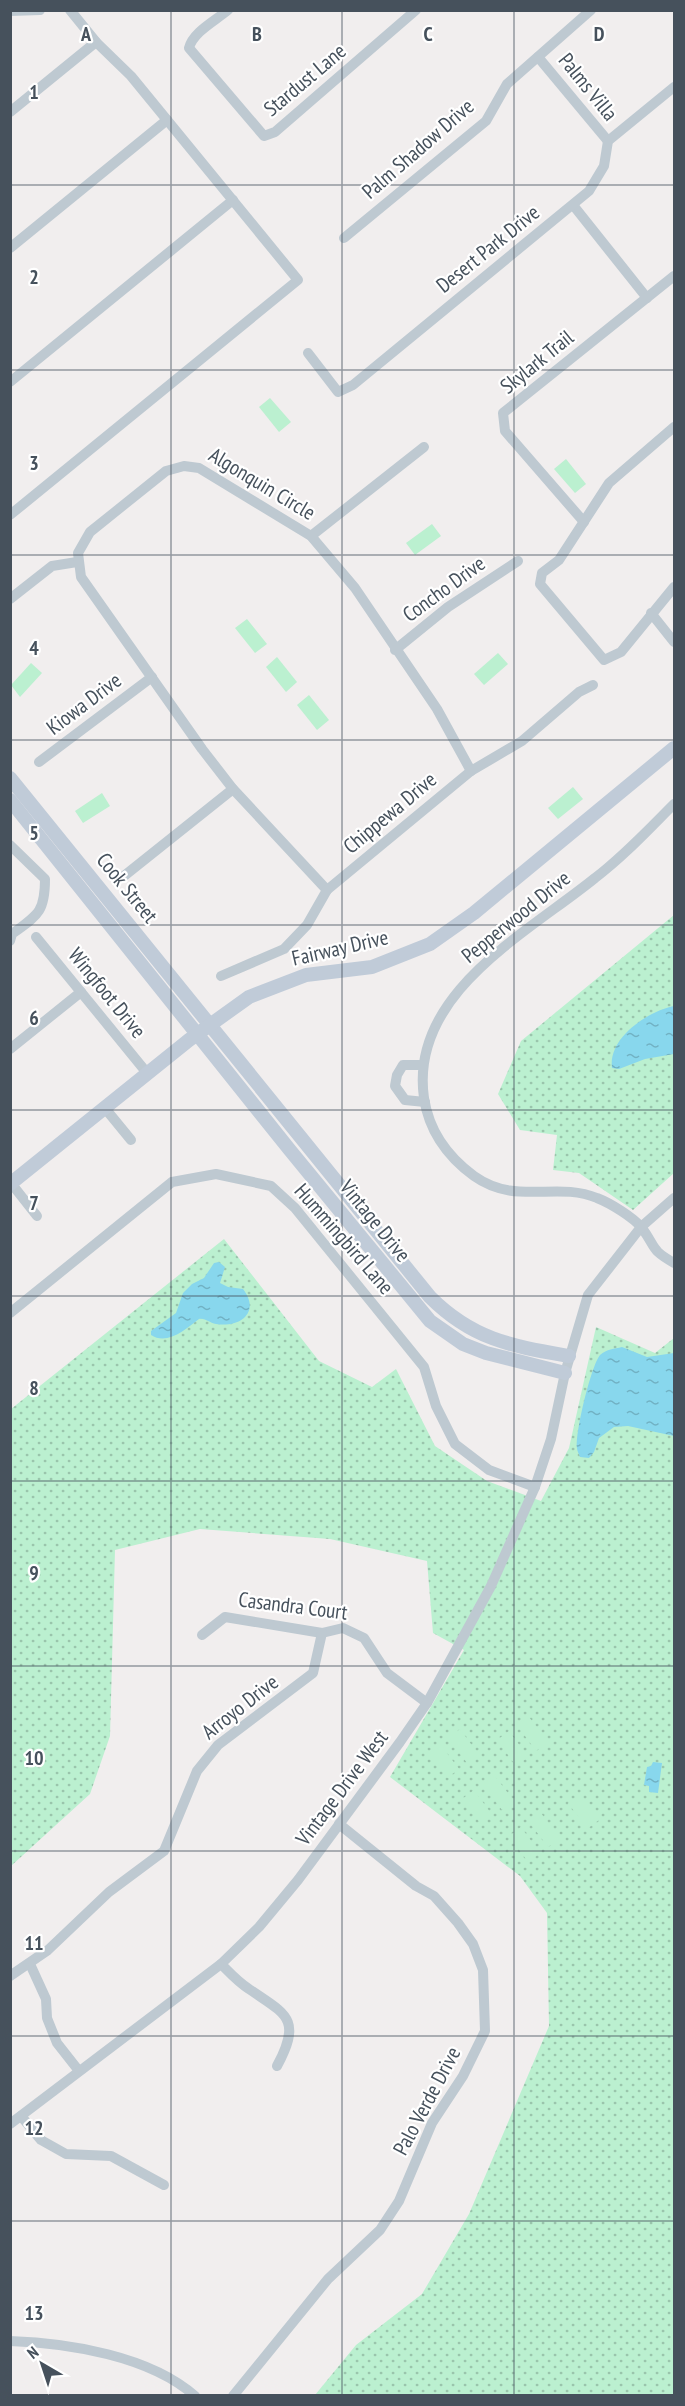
<svg xmlns="http://www.w3.org/2000/svg" width="685" height="2406" font-family="'PT Sans Narrow',sans-serif">
<defs>
<pattern id="grass-dots" width="8" height="8" patternUnits="userSpaceOnUse" patternTransform="scale(1.5)"><rect width="8" height="8" fill="#bbf0d0"/><path d="M2 2h.1M6 6h.1" fill="none" stroke="#9ac5ac" stroke-width="1.8" stroke-linecap="round"/></pattern>
<pattern id="water-ripples" width="26" height="14" patternUnits="userSpaceOnUse" patternTransform="scale(1.5)"><rect width="26" height="14" fill="#88d7ed"/><path d="M2 4q2-2 4 0t4 0M15 11q2-2 4 0t4 0" fill="none" stroke="#71b1c3"/></pattern>
</defs>
<rect width="100%" height="100%" fill="#f1eeee"/>
<!-- grass -->
<g fill="url(#grass-dots)">
<polygon points="674,915 674,1173 633,1210 579,1173 553,1170 557,1135 520,1130 498,1094 521,1041"/>
<polygon points="224,1239 319,1361 372,1387 396,1369 435,1446 487,1481 541,1501 569,1448 596,1327 655,1353 674,1338 674,2395 315,2395 356,2345 422,2294 469,2214 549,2026 547,1913 520,1876 390,1777 464,1650 433,1633 427,1561 330,1539 200,1529 115,1550 110,1736 90,1794 11,1866 11,1409"/>
</g>
<!-- green -->
<g fill="#bbf0d0">
<polygon points="270,398 291,422 279,432 259,407"/>
<polygon points="566,459 586,484 575,493 554,469"/>
<polygon points="432,524 441,536 415,555 406,543"/>
<polygon points="247,619 267,644 255,653 235,628"/>
<polygon points="498,653 508,664 484,685 474,674"/>
<polygon points="277,657 297,682 286,692 266,667"/>
<polygon points="31,663 42,673 20,697 11,685"/>
<polygon points="309,695 329,720 317,730 297,705"/>
<polygon points="573,787 583,799 558,819 548,808"/>
<polygon points="102,793 110,806 83,823 75,811"/>
<polygon points="529,1717 548,1742 536,1751 517,1725"/>
<polygon points="460,1729 479,1755 467,1763 448,1738"/>
<polygon points="509,1731 528,1757 516,1766 497,1740"/>
<polygon points="440,1744 459,1769 447,1778 428,1752"/>
<polygon points="495,1776 514,1801 502,1810 483,1784"/>
<polygon points="474,1790 493,1816 481,1824 462,1799"/>
<polygon points="580,1794 599,1820 587,1829 568,1803"/>
<polygon points="541,1813 560,1839 548,1847 529,1822"/>
<polygon points="521,1827 540,1853 528,1862 509,1836"/>
</g>
<!-- water -->
<g fill="url(#water-ripples)">
<path d="M674,1006v48l-29,5 -26,10 -7,-1c-4,-31 37,-57 62,-62z"/>
<path d="M219,1262l6,5 -5,16 8,4 15,2c18,23 -3,39 -27,35 -7,-1 -10,-6 -17,-5 -13,10 -32,27 -48,16v-4l25,-18 7,-20 9,-9 12,-6 10,-15z"/>
<path d="M622,1347l25,10 27,-4v83l-46,-10 -14,1 -15,11 -5,14 -5,6 -9,-1c-1,-3 -3,-6 -3,-9 -2,-15 14,-82 23,-93 7,-6 14,-6 22,-8z"/>
<polygon points="653,1762 662,1763 658,1793 649,1792 649,1786 644,1785 647,1767 651,1766"/>
</g>
<g fill="none" stroke-linecap="round" stroke-linejoin="round">
<!-- street -->
<g stroke="#bec9d1" stroke-width="10">
<path d="M228,10c-13,11 -35,22 -39,38l75,88 11,-4 141,-122"/>
<polyline points="10,11 40,10"/>
<polyline points="538,57 608,141"/>
<polyline points="10,112 96,42"/>
<polyline points="573,205 647,298"/>
<polyline points="344,238 486,121 507,84 591,10"/>
<polyline points="10,248 167,120"/>
<polyline points="308,353 338,392 353,385 589,191 604,166 608,141 674,87"/>
<polyline points="10,382 233,200"/>
<polyline points="674,427 609,483 559,560 542,573 540,584 604,660 621,652 674,587"/>
<polyline points="10,515 298,280 131,76 96,42 70,10"/>
<polyline points="584,522 505,431 503,413 674,276"/>
<polyline points="311,536 424,447"/>
<polyline points="10,599 52,566 77,562"/>
<polyline points="651,613 674,642"/>
<polyline points="395,650 448,607 518,561"/>
<polyline points="39,762 152,677"/>
<path d="M674,804c-25,25 -50,52 -79,74 -69,56 -186,116 -171,220 5,33 24,59 50,78 42,30 82,5 123,22 13,5 36,19 45,30 15,21 8,21 32,35"/>
<path d="M10,845l35,34c0,33 -7,36 -33,55l-2,7"/>
<polyline points="124,876 233,789"/>
<polyline points="327,890 233,789 202,749 81,577 78,553 90,532 166,471 184,466 199,468 311,536 355,588 437,709 471,771"/>
<polyline points="36,937 147,1073"/>
<polyline points="221,976 284,949 307,925 327,890 471,771 522,741 579,692 593,685"/>
<polyline points="10,1049 81,992"/>
<polyline points="422,1065 403,1065 397,1075 395,1086 405,1100 425,1102"/>
<polyline points="104,1107 131,1140"/>
<polyline points="11,1183 37,1216"/>
<polyline points="10,1313 172,1182 216,1174 271,1186 295,1208 424,1367 436,1406 455,1444 489,1470 535,1487"/>
<polyline points="202,1635 225,1617 322,1633 343,1628 364,1638 387,1673 427,1703"/>
<polyline points="30,1964 46,1999 47,2018 57,2043 79,2071"/>
<path d="M221,1964c9,9 17,18 28,25 36,25 54,29 28,77"/>
<polyline points="10,1976 48,1950 109,1892 164,1851 197,1771 218,1745 313,1673 322,1633"/>
<polyline points="21,2116 41,2140 66,2154 111,2156 164,2185"/>
<polyline points="10,2124 221,1964 259,1927 298,1880 400,1742 427,1703 491,1586 535,1487 551,1439 565,1373 588,1295 641,1227 674,1198"/>
<path d="M10,2341c59,2 140,15 185,55"/>
<polyline points="233,2396 328,2279 380,2230 399,2201 432,2123 463,2076 485,2031 483,1970 473,1944 458,1923 434,1896 416,1886 339,1824"/>
</g>
<!-- secondary -->
<g stroke="#c0cbd8" stroke-width="14">
<path d="M10,778l420,519c43,43 82,49 139,59"/>
<polyline points="10,800 289,1149 430,1321 463,1344 486,1353 565,1373"/>
<polyline points="10,1184 189,1040 249,997 306,975 372,967 430,944 474,913 674,748"/>
</g>
</g>
<!-- grid -->
<path fill="none" stroke="#46515c" stroke-width="1.5" stroke-opacity="0.55" d="M171,10v2386M342,10v2386M514,10v2386M10,185h664M10,370h664M10,555h664M10,740h664M10,925h664M10,1110h664M10,1296h664M10,1481h664M10,1666h664M10,1851h664M10,2036h664M10,2221h664"/>
<g text-anchor="middle" stroke-width="4.5" stroke-linejoin="round" paint-order="stroke">
<!-- street labels -->
<g font-size="21" fill="#46515c" stroke="#fff">
<text transform="translate(305 80) rotate(-40)" y="7">Stardust Lane</text>
<text transform="translate(588 87) rotate(51)" y="7">Palms Villa</text>
<text transform="translate(418 149) rotate(-41)" y="7">Palm Shadow Drive</text>
<text transform="translate(488 249) rotate(-39)" y="7">Desert Park Drive</text>
<text transform="translate(537 362) rotate(-39)" y="7">Skylark Trail</text>
<text transform="translate(262 484) rotate(31)" y="7">Algonquin Circle</text>
<text transform="translate(444 589) rotate(-36)" y="7">Concho Drive</text>
<text transform="translate(84 704) rotate(-37)" y="7">Kiowa Drive</text>
<text transform="translate(390 813) rotate(-40)" y="7">Chippewa Drive</text>
<text transform="translate(127 888) rotate(51)" y="7">Cook Street</text>
<text transform="translate(516 917) rotate(-39)" y="7">Pepperwood Drive</text>
<text transform="translate(340 948) rotate(-13)" y="7">Fairway Drive</text>
<text transform="translate(107 993) rotate(51)" y="7">Wingfoot Drive</text>
<text transform="translate(375 1221) rotate(51)" y="7">Vintage Drive</text>
<text transform="translate(344 1239) rotate(49)" y="7">Hummingbird Lane</text>
<text transform="translate(293 1606) rotate(7)" y="7">Casandra Court</text>
<text transform="translate(240 1707) rotate(-38)" y="7">Arroyo Drive</text>
<text transform="translate(342 1788) rotate(-53)" y="7">Vintage Drive West</text>
<text transform="translate(427 2101) rotate(-62)" y="7">Palo Verde Drive</text>
</g>
</g>
<g font-size="20" text-anchor="middle" font-weight="bold" fill="#46515c" stroke="#fff" stroke-width="4.5" stroke-linejoin="round" paint-order="stroke">
<text x="86" y="41">A</text>
<text x="257" y="41">B</text>
<text x="428" y="41">C</text>
<text x="599" y="41">D</text>
<text x="34" y="99">1</text>
<text x="34" y="284">2</text>
<text x="34" y="470">3</text>
<text x="34" y="655">4</text>
<text x="34" y="840">5</text>
<text x="34" y="1025">6</text>
<text x="34" y="1210">7</text>
<text x="34" y="1395">8</text>
<text x="34" y="1580">9</text>
<text x="34" y="1765">10</text>
<text x="34" y="1950">11</text>
<text x="34" y="2135">12</text>
<text x="34" y="2320">13</text>
</g>
<!-- border -->
<rect width="685" height="2406" fill="none" stroke="#46515c" stroke-width="24"/>
<!-- north arrow -->
<g transform="translate(42 2364) rotate(321)" stroke="#ffffff" stroke-width="4.5" paint-order="stroke">
<path d="M0-4.5L10 22L0 15L-10 22Z" fill="#46515c"/>
<text y="-9" font-size="16" font-weight="bold" text-anchor="middle" fill="#46515c">N</text>
</g>
</svg>
